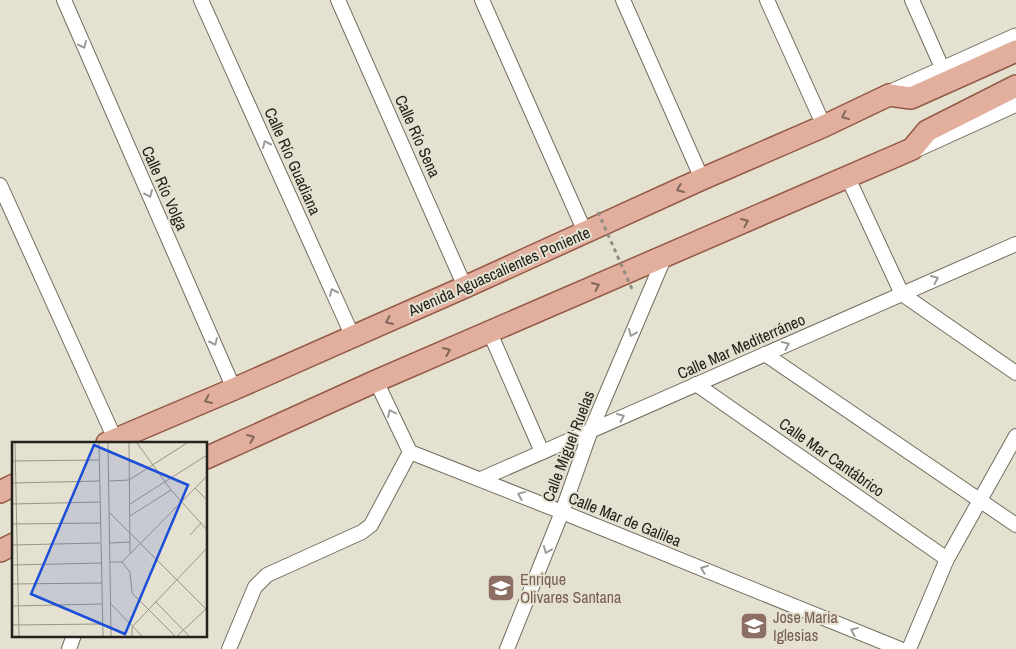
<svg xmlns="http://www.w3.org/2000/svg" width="1016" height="649" font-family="'Archivo Narrow',sans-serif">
<rect width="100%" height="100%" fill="#e5e1d0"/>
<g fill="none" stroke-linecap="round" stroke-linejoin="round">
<!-- street casing -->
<g stroke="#726e5f" stroke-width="16">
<g id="street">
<polyline points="64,0 234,389"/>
<polyline points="201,0 353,337"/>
<polyline points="338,0 465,287"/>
<polyline points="482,0 585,232"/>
<polyline points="623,0 702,179"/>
<polyline points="767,0 824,126"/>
<polyline points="912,0 943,70"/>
<polyline points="848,178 902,294 1016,373"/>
<polyline points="0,185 115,439"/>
<polyline points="490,333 542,452"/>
<polyline points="765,354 1016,525"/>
<polyline points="376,381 410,452 562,512 900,649"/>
<polyline points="696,384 947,559"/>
<polyline points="481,479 1016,244"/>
<polyline points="69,649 74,635"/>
<polyline points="229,649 255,587 267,575 362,532 371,525 410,452"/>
<polyline points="507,649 562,512 591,430 665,256"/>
<polyline points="909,649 947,559 1016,436"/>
</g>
</g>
<!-- secondary casing -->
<g stroke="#726e5f" stroke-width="21">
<g id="secondary">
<polyline points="889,95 1016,38"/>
<polyline points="917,147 1016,102"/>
</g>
</g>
<!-- primary casing -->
<g stroke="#935a45" stroke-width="24">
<g id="primary">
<polyline points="107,443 234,389 465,287 702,179 824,126 889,95 911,98 1016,51"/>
<polyline points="206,458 376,381 912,149 927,131 1016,86"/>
<polyline points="0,492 14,485"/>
<polyline points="0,551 14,544"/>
</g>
</g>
<!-- street -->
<use href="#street" stroke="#fff" stroke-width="14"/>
<!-- secondary -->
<use href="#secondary" stroke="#fff" stroke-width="19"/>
<!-- primary -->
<use href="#primary" stroke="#e2ae9d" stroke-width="21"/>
<!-- path-bridge -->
<polyline stroke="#908d81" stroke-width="3" stroke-dasharray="4 4" stroke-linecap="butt" points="598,212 632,289"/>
</g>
<!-- one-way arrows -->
<defs><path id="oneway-chevron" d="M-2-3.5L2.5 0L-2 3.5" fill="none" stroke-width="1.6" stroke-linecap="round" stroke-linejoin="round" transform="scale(1.25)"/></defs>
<g stroke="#9c9c98">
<use href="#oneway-chevron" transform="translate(83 45) rotate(66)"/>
<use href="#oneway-chevron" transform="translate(266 144) rotate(-114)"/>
<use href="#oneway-chevron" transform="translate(149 194) rotate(66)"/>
<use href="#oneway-chevron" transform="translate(935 279) rotate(-24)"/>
<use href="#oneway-chevron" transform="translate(333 292) rotate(-114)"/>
<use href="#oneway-chevron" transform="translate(632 333) rotate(113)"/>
<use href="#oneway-chevron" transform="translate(214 342) rotate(66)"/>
<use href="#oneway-chevron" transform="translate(786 345) rotate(-24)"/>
<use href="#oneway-chevron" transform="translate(391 413) rotate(-115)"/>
<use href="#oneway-chevron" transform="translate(621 417) rotate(-24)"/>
<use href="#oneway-chevron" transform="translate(521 495) rotate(-158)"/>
<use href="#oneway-chevron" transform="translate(547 550) rotate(112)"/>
<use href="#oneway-chevron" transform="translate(704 569) rotate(-158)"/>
<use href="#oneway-chevron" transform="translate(854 631) rotate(-158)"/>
</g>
<g stroke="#82685c">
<use href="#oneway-chevron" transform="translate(845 116) rotate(155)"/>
<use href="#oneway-chevron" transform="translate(680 189) rotate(156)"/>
<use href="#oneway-chevron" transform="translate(745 222) rotate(-23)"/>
<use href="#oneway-chevron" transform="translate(596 286) rotate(-24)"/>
<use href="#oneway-chevron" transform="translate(389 321) rotate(156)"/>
<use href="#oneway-chevron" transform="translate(447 351) rotate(-23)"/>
<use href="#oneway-chevron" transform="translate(208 400) rotate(157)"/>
<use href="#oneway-chevron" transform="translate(251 438) rotate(-24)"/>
</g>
<!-- icons -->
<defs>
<g id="school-square" transform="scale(1.4375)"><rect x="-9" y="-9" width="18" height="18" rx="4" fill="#8d6e63" stroke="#e5e1d0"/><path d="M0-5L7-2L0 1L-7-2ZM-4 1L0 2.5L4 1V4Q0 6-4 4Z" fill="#fff"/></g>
</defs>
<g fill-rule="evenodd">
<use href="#school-square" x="501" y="588"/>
<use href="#school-square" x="754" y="626"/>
</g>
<g text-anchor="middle" stroke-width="4" stroke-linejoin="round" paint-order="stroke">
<!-- street labels -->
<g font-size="16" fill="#23221b" stroke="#e5e1d0">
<text transform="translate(418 136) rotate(66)" y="6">Calle Río Sena</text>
<text transform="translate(293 161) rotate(66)" y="6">Calle Río Guadiana</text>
<text transform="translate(165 188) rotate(66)" y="6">Calle Río Volga</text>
<text transform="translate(499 271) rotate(-24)" y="6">Avenida Aguascalientes Poniente</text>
<text transform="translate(741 346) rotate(-24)" y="6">Calle Mar Mediterráneo</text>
<text transform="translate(568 446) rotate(-69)" y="6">Calle Miguel Ruelas</text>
<text transform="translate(832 457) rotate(35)" y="6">Calle Mar Cantábrico</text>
<text transform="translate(625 519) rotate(22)" y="6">Calle Mar de Galilea</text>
</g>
<!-- education labels -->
<g font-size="16" fill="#785e54" stroke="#e5e1d0" text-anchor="start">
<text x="520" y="585">Enrique<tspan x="520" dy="18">Olivares Santana</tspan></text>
<text x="773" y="623">Jose Maria<tspan x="773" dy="18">Iglesias</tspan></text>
</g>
</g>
<!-- overview -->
<g transform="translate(12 442)">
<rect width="195" height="195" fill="#e5e1d0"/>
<path fill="none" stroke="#979588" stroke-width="1" d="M3,1l4,193M87,1l4,193M96,1l3,193M117,1l1,110M125,1l34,47 36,40M0,19l87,-1M97,39l20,-1 58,-37M0,41l88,-2M183,46l12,12M0,62l88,-2M118,62l77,-49M97,70l98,98M118,74l41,-26M0,82l89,-1M178,93l11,-12M98,101l20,-1M0,103l88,-2M98,120h12l85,-86M110,120l8,10 2,21 43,43M0,123l90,-2M0,142l90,-1M143,159l34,35M99,162l31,32M0,164l90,-2M0,183l90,-1M120,194v-9l75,-79M165,194l29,-27"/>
<path fill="#1d4ed8" fill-opacity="0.15" stroke="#1d4ed8" stroke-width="2.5" d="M82,3l94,40 -63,149 -94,-40z"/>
<rect width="195" height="195" fill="none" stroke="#23221b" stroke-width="2.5"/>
</g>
</svg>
